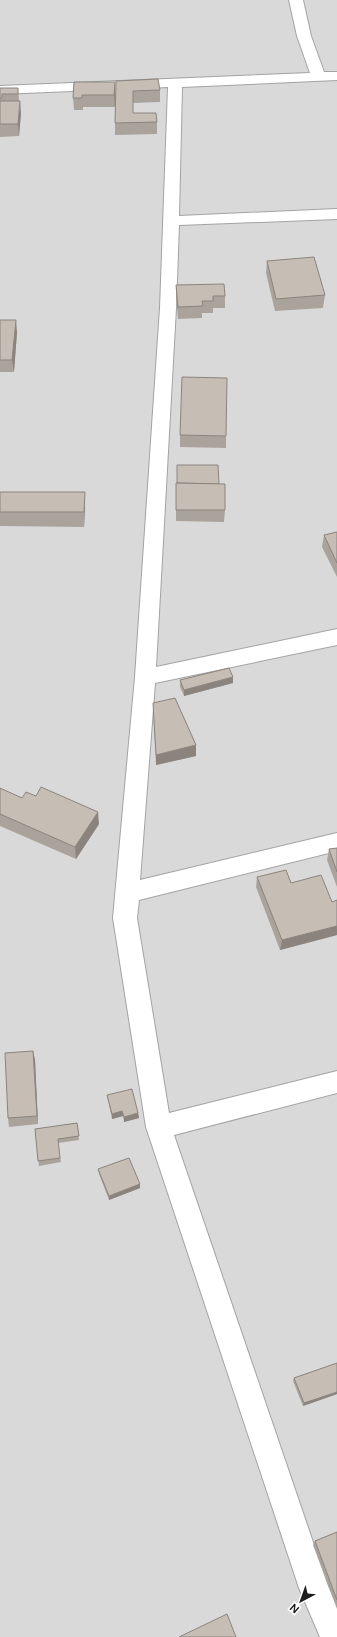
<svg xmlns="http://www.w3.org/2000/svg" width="337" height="1637" font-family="'DM Sans',sans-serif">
<rect width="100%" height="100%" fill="#eeeae1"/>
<!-- residential -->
<rect fill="#dad9d9" x="0" y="0" width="337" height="1637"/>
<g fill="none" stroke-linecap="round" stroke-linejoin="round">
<!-- minor casing -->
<g stroke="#a3a3a3" stroke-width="2">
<polygon id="minor" points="289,0 303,0 311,36 324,72 337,72 337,80 182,87 179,216 337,209 337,219 179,225 176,308 156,667 337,629 337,645 155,683 140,880 337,833 337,851 139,900 137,918 169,1113 337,1071 337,1093 174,1135 328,1586 337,1606 337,1637 320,1637 299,1588 146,1127 113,918 135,677 160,308 168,87 0,94 0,86 310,73 297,36"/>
</g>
<!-- minor -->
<use href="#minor" fill="#fff" fill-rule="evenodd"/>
</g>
<!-- wall -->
<g fill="#aaa39b">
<polygon points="116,81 160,90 160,102 133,103 133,113 157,122 157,134 115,135 115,123"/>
<polygon points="74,82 115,94 115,107 83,107 83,110 74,110 73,98"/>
<polygon points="0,88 18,88 19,101 3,101 21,113 19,136 0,137"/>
<polygon points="267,261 325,295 323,308 275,311 266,273"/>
<polygon points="176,285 225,296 225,308 213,308 213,313 202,313 202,318 178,319 176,297"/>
<polygon points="0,320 17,332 14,372 0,372"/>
<polygon points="180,435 226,436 226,448 180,447"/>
<polygon points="176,483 219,484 225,510 224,522 176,521"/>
<polygon points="0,492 85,506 84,527 0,526"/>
<polygon points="337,532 337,577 322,547 324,535"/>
<polygon points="180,680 233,683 184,696 180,687"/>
<polygon points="153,703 196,756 156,765"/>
<polygon points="0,788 22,798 36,796 99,824 76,859 0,826"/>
<polygon points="337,848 337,887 327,860 329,849"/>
<polygon points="257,877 291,883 332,902 337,900 337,935 280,950 256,887"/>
<polygon points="33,1051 35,1060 38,1124 9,1127 8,1118"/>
<polygon points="107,1095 138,1113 139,1118 124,1122 123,1116 112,1119 108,1100"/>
<polygon points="77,1123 79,1140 58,1143 61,1162 39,1166 35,1129"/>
<polygon points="98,1169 140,1184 140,1188 109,1200 99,1174"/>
<polygon points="337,1363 337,1394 303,1406 293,1381 294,1378"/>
<polygon points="337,1532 337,1609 313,1545 315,1541"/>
</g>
<!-- shaded-wall -->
<g fill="#8b847e">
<polygon points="115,82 115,107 114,95"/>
<polygon points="20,101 21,113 19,136 18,124"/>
<polygon points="16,320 17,332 14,372 12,360"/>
<polygon points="85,492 85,506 84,527 84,512"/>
<polygon points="233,677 233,683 184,696 184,690"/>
<polygon points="196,745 196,756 156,765 156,755"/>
<polygon points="98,812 99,824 76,859 75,847"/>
<polygon points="337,926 337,935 280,950 282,940"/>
<polygon points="33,1051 35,1060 38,1124 37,1116"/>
<polygon points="122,1111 123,1116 112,1119 112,1114"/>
<polygon points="138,1113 139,1118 124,1122 124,1117"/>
<polygon points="140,1184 140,1188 109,1200 109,1196"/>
<polygon points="337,1392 337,1394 303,1406 304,1403"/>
</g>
<!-- building -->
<g fill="#c6bdb4" stroke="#8b847e">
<polygon points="158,79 160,90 133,91 133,113 156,113 157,122 115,123 116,81"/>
<polygon points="74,82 115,82 114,95 82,95 82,98 73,98"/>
<polygon points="0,88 18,88 18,94 2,94 2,98 0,98"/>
<polygon points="0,101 20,101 18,124 0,124"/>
<polygon points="314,257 325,295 276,299 267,261"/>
<polygon points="224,284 225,296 213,296 213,301 202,301 203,306 178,307 176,285"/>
<polygon points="0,320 16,320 12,360 0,360"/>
<polygon points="182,377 227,378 226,436 180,435"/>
<polygon points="177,465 218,465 219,484 177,483"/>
<polygon points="176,483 225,484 225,510 176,510"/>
<polygon points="0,492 85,492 84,512 0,512"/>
<polygon points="337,532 337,563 324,535"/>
<polygon points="229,668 233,677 184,690 180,680"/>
<polygon points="175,698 196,745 156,755 153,703"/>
<polygon points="41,787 98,812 75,847 0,814 0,788 22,798 26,792 36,796"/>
<polygon points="337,848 337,872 329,849"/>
<polygon points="286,870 291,883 321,875 332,902 337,900 337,926 282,940 257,877"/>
<polygon points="33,1051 37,1116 8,1118 5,1053"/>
<polygon points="132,1089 138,1113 124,1117 122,1111 112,1114 107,1095"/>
<polygon points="77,1123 79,1136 58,1139 60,1158 38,1161 35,1129"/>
<polygon points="129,1158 140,1184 109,1196 98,1169"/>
<polygon points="337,1363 337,1392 304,1403 294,1378"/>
<polygon points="337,1532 337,1600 315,1541"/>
<polygon points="227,1614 236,1637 179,1637"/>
</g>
<!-- north arrow -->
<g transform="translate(301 1601) rotate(221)" stroke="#ffffff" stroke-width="3" paint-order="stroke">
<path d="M0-3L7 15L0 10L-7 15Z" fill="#1c1c1c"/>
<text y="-6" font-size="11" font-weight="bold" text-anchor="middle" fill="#1c1c1c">N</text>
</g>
</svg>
